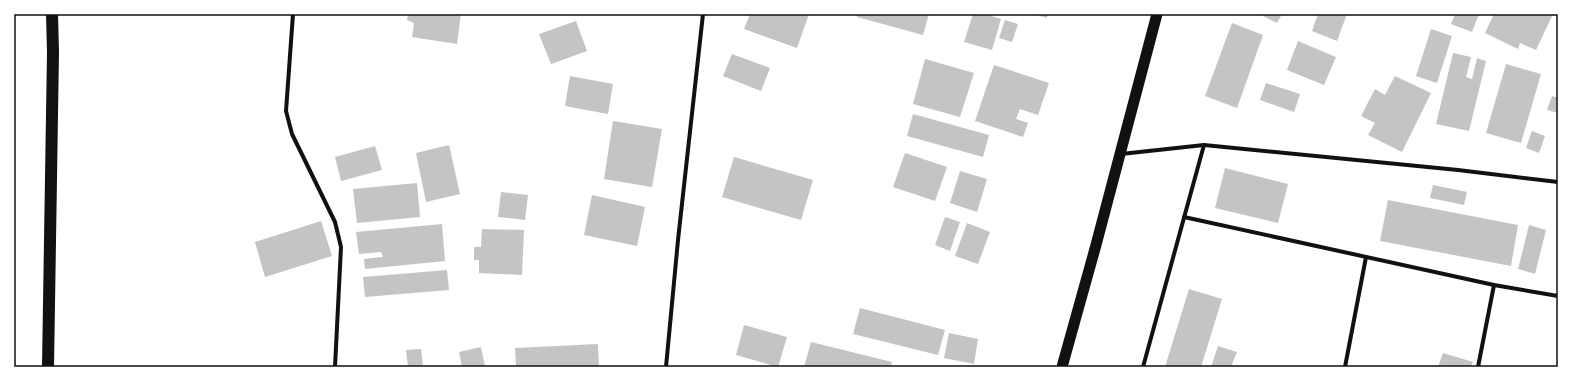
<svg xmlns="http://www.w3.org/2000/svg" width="1572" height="381" font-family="'Roboto Condensed',sans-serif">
<rect width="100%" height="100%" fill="#fff"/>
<!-- building -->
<g fill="#c4c4c4">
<polygon points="408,14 461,14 457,44 412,37 414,23 407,20"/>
<polygon points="750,14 809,14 797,48 744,29"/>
<polygon points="858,14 929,14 923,35 857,17"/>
<polygon points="973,14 985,14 1001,19 992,50 964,42"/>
<polygon points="1033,14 1048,14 1047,18"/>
<polygon points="1259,14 1282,14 1277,23"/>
<polygon points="1318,14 1347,14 1337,41 1312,31"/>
<polygon points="1455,14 1479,14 1472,32 1451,24"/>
<polygon points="1494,14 1553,14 1536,50 1520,43 1518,49 1485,33"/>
<polygon points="1005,20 1018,24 1012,42 999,38"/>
<polygon points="576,21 587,51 551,64 539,34"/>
<polygon points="1232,23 1263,35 1237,108 1205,96"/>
<polygon points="1431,29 1452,36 1437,83 1416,76"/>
<polygon points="1298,41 1336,57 1324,85 1287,70"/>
<polygon points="1453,53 1471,57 1466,77 1472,79 1477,58 1486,61 1469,131 1436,124"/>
<polygon points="732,54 770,68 761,91 723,76"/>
<polygon points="925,59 974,73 960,117 913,104"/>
<polygon points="1506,64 1541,74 1521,143 1486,133"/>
<polygon points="994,65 1049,83 1038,115 1020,109 1016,119 1028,123 1023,137 975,121"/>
<polygon points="570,76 613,84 608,114 565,106"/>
<polygon points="1395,76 1431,93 1402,152 1368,135 1375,123 1361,116 1375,89 1385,95"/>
<polygon points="1266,83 1300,94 1294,112 1260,100"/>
<polygon points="1552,96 1558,98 1558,113 1547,110"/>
<polygon points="913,114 989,135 983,157 907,136"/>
<polygon points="613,121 662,129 652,187 604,179"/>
<polygon points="1532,131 1545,136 1539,153 1526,148"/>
<polygon points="449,145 460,194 426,202 416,153"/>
<polygon points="375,146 382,170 341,181 335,157"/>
<polygon points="905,153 947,167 935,201 893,187"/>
<polygon points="734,157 813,180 801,220 722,197"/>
<polygon points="1225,168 1288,184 1278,223 1215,208"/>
<polygon points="960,171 987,179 977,212 950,203"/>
<polygon points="417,183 420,217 357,223 353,189"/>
<polygon points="1433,185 1467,192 1464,205 1430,198"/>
<polygon points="501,192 528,195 525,220 498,217"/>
<polygon points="592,195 645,207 637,246 584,235"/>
<polygon points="1388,200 1518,225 1511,266 1380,241"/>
<polygon points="945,217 960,222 950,251 935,245"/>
<polygon points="321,221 332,256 265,277 255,242"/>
<polygon points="967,223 990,232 978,264 955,256"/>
<polygon points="442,224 445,261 365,269 364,259 383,257 381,252 359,254 356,232"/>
<polygon points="1529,225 1546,230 1535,274 1518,269"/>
<polygon points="482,229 524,230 522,275 479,273 479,260 474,260 474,247 481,247"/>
<polygon points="447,270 449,290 365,297 363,277"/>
<polygon points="1189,289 1222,299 1201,367 1165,367"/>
<polygon points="860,308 945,330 938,355 853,334"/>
<polygon points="744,325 787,337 778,367 736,355"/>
<polygon points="949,333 978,339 974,364 944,358"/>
<polygon points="811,342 892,362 891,367 804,367"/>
<polygon points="598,344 599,367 516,367 515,348"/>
<polygon points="1218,346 1237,352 1231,367 1211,367"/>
<polygon points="481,347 485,367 462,367 459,352"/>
<polygon points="421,349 423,365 408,367 406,350"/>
<polygon points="1443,353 1473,362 1471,367 1438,367"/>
</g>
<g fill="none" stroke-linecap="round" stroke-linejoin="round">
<!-- minor -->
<g stroke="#111" stroke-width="4">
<polyline points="293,14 286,111 292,134 335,222 341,247 335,367"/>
<polyline points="1121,154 1204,145 1458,170 1558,182"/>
<polyline points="1184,217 1494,285 1558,296"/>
<polyline points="666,367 678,240 703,14"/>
<polyline points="1143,367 1204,145"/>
<polyline points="1345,367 1366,257"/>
<polyline points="1478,367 1494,285"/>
</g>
<!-- trunk -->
<polyline stroke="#111" stroke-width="11" points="1062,367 1096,245 1157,14"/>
<!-- motorway -->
<polyline stroke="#111" stroke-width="12" points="48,367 53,52 52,14"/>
</g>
<!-- border -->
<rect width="1572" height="381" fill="none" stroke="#ffffff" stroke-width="30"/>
<rect x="15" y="15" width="1542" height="351" fill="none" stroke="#111" stroke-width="1.5"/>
</svg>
